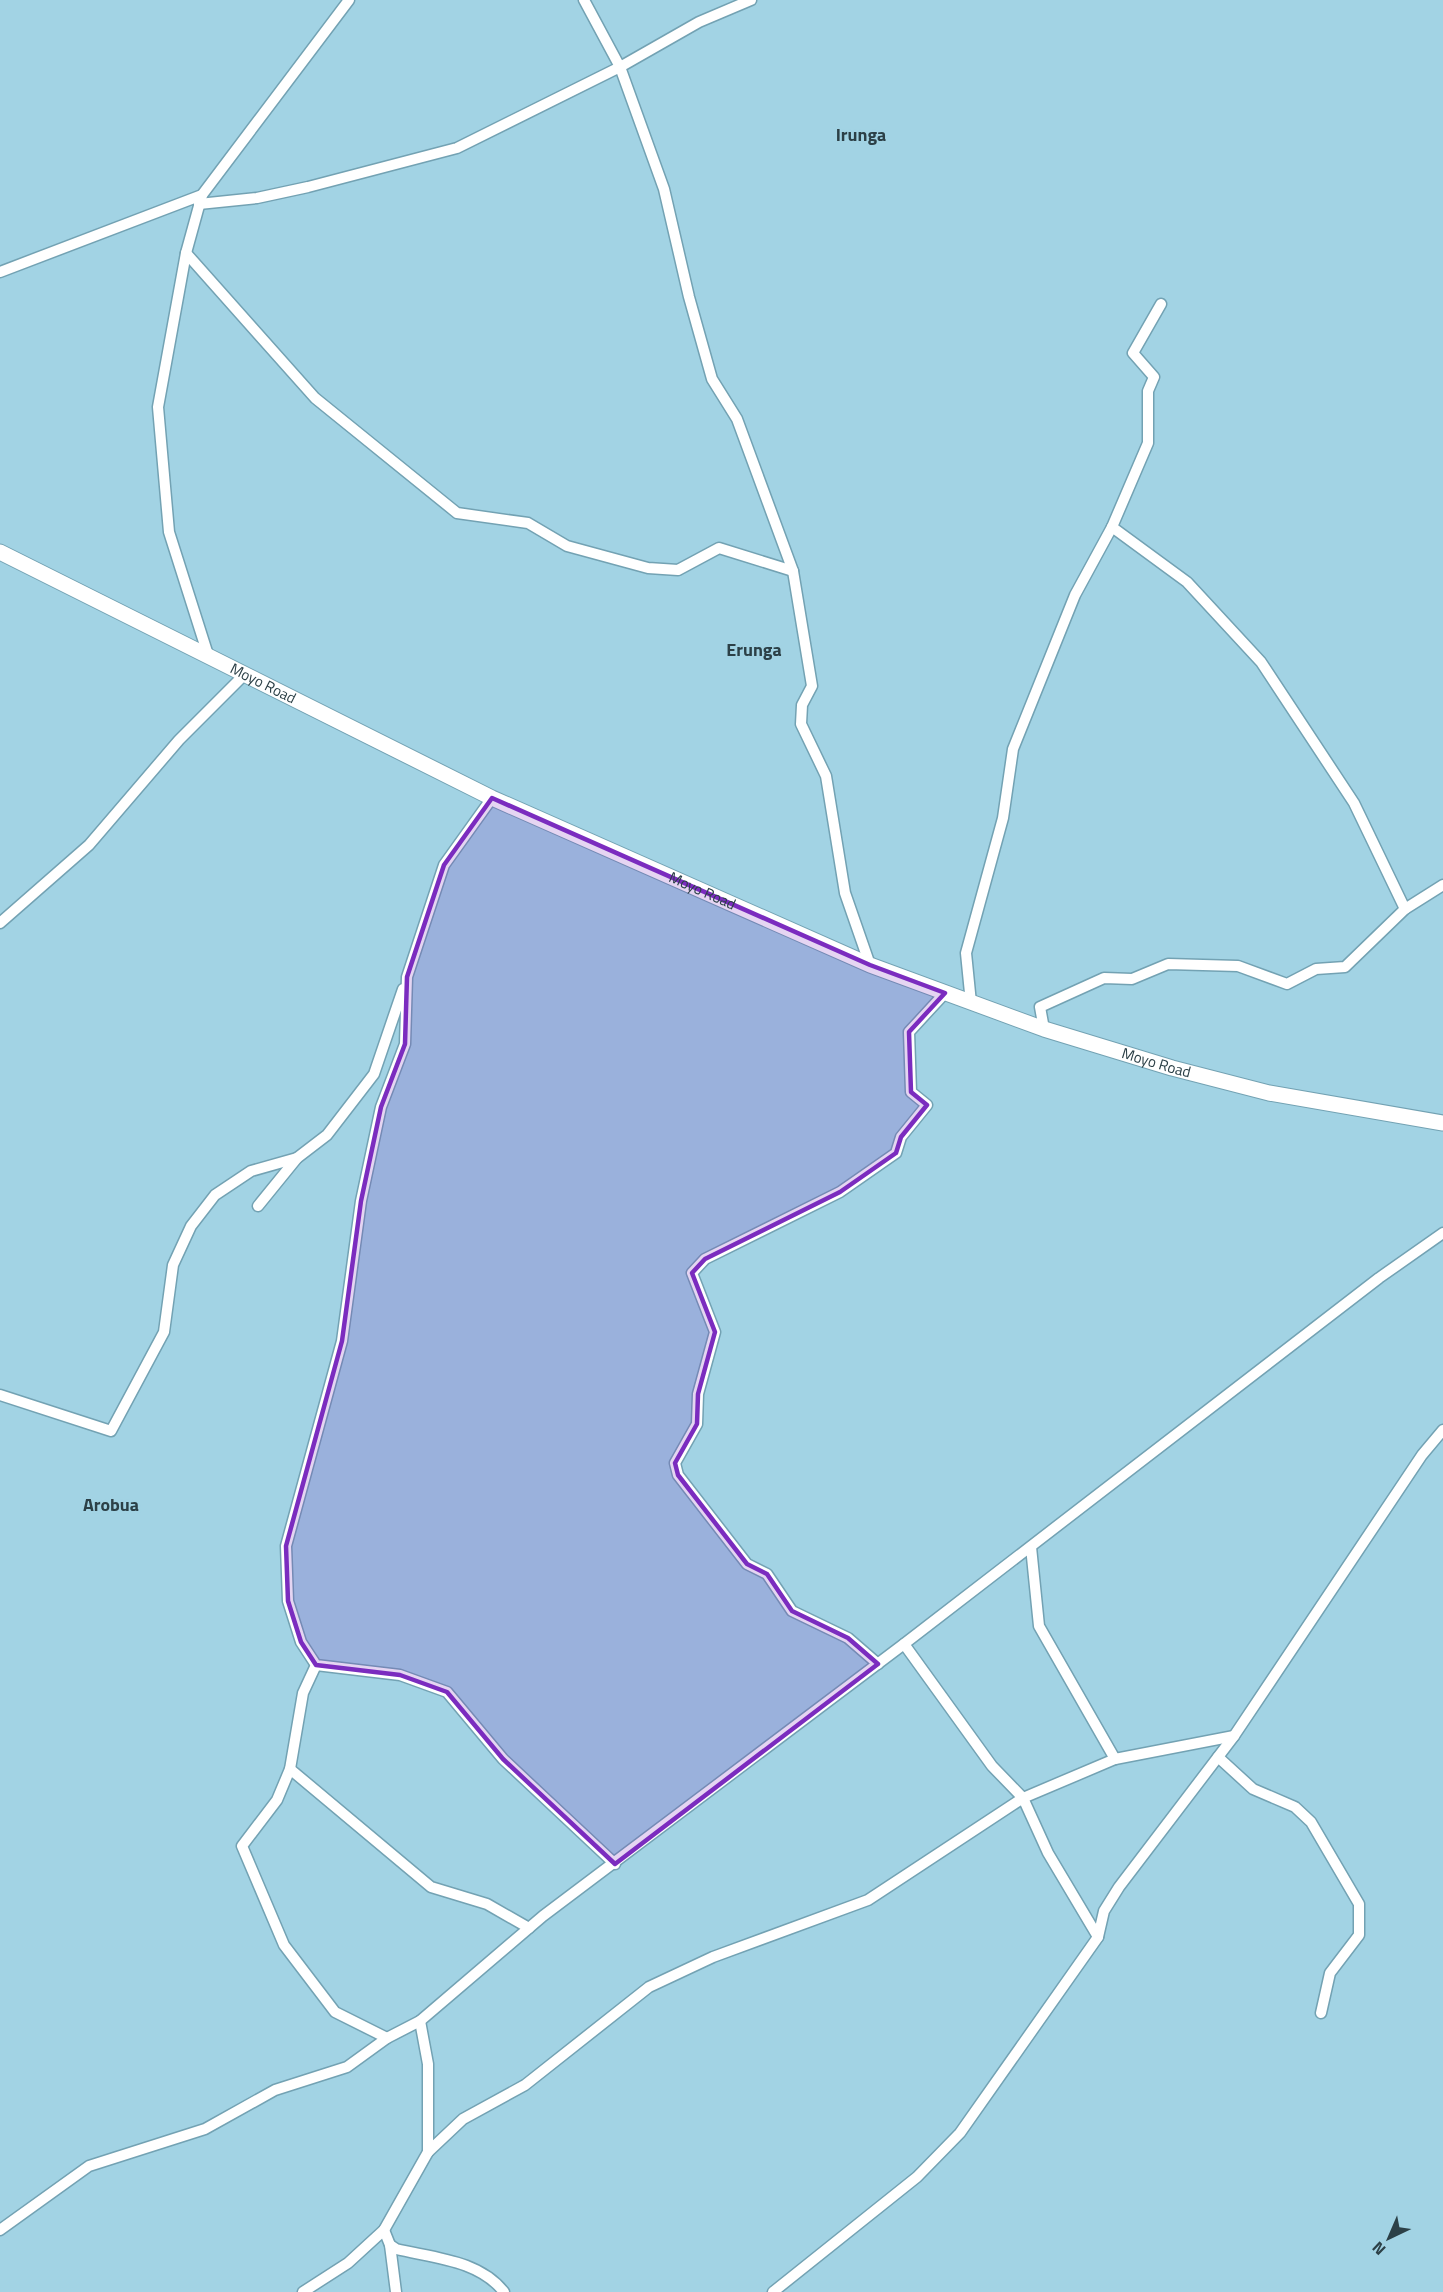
<svg xmlns="http://www.w3.org/2000/svg" width="1443" height="2292" font-family="'Titillium Web',sans-serif">
<rect width="100%" height="100%" fill="#a2d3e4"/>
<g fill="none" stroke-linecap="round" stroke-linejoin="round">
<!-- street casing -->
<g stroke="#73a2b3" stroke-width="13">
<g id="street">
<polyline points="584,0 620,67 664,189 689,297 712,379 737,419 793,571 812,686 802,705 801,724 826,776 845,893 870,965"/>
<polyline points="202,195 186,253 158,407 169,532 209,658"/>
<polyline points="199,204 257,198 308,187 457,148 620,67 699,22 751,0"/>
<polyline points="186,253 315,398 457,513 528,523 567,546 648,568 678,570 719,548 793,571"/>
<polyline points="0,272 202,195 349,0"/>
<polyline points="1112,527 1187,582 1261,662 1354,803 1405,909"/>
<polyline points="492,798 444,865 407,977 405,1044 381,1107 361,1201 342,1341 286,1546 288,1601 301,1642 316,1665 400,1675 447,1692 503,1759 615,1864"/>
<polyline points="0,923 89,845 179,740 244,675"/>
<polyline points="971,1003 966,953 1003,818 1013,749 1075,595 1112,527 1148,443 1148,391 1154,377 1133,353 1161,304"/>
<polyline points="1044,1029 1040,1007 1104,978 1132,979 1168,964 1238,966 1287,984 1316,969 1345,967 1405,909 1443,885"/>
<polyline points="258,1206 297,1158 327,1135 374,1074 403,989"/>
<polyline points="0,1395 111,1431 164,1332 173,1265 191,1226 215,1195 251,1171 297,1158"/>
<polyline points="1031,1547 1039,1626 1115,1759"/>
<polyline points="904,1644 992,1766 1023,1798 1048,1853 1098,1937"/>
<polyline points="878,1664 848,1638 792,1611 767,1574 747,1564 678,1475 675,1463 697,1424 698,1394 715,1332 692,1273 705,1259 840,1192 896,1153 901,1137 927,1105 911,1092 909,1032 945,993"/>
<polyline points="316,1665 303,1693 290,1769 277,1800 242,1846 284,1945 335,2012 387,2038"/>
<polyline points="1218,1757 1253,1789 1295,1807 1311,1822 1359,1904 1359,1935 1330,1973 1321,2013"/>
<polyline points="290,1769 431,1887 487,1904 529,1928"/>
<polyline points="428,2152 463,2119 525,2085 649,1987 713,1957 868,1900 1023,1798 1115,1759 1234,1736"/>
<polyline points="0,2230 89,2166 205,2129 275,2090 347,2067 387,2038 420,2021 543,1916 904,1644 1379,1278 1443,1233"/>
<polyline points="384,2230 390,2245 396,2292"/>
<path d="M390,2245l6,4c38,9 83,11 108,43"/>
<polyline points="303,2292 348,2263 384,2230 428,2152 428,2064 420,2021"/>
<polyline points="773,2292 917,2177 960,2133 1098,1937 1104,1911 1119,1887 1234,1736 1422,1455 1443,1430"/>
</g>
</g>
<!-- secondary casing -->
<g stroke="#73a2b3" stroke-width="17">
<g id="secondary">
<path id="s1" d="M0,552l492,246 378,167 174,64 128,39 97,25 174,30"/>
</g>
</g>
<!-- street -->
<use href="#street" stroke="#fff" stroke-width="10"/>
<!-- secondary -->
<use href="#secondary" stroke="#fff" stroke-width="15"/>
</g>
<!-- marked area -->
<path fill="#7b2cbf" fill-opacity="0.2" stroke="#7b2cbf" stroke-width="4.5" stroke-linejoin="round" d="M492,798l378,167 75,28 -36,39 2,60 16,13 -26,32 -5,16 -56,39 -135,67 -13,14 23,59 -17,62 -1,30 -22,39 3,12 69,89 20,10 25,37 56,27 30,26 -263,200 -112,-105 -56,-67 -47,-17 -84,-10 -15,-23 -13,-41 -2,-55 56,-205 19,-140 20,-94 24,-63 2,-67 37,-112z"/>
<g text-anchor="middle" stroke-width="4.5" stroke-linejoin="round" paint-order="stroke">
<!-- street labels -->
<g font-size="15" fill="#2c4047" stroke="#a2d3e4">
<text dy="5" stroke="none"><textPath href="#s1" startOffset="294">Moyo Road</textPath></text>
<text dy="5" stroke="none"><textPath href="#s1" startOffset="780">Moyo Road</textPath></text>
<text dy="5" stroke="none"><textPath href="#s1" startOffset="1266">Moyo Road</textPath></text>
</g>
<!-- quarter labels -->
<g font-size="18" font-weight="bold" fill="#2c4047" stroke="#a2d3e4">
<text x="861" y="141">Irunga</text>
<text x="754" y="656">Erunga</text>
<text x="111" y="1511">Arobua</text>
</g>
</g>
<!-- north arrow -->
<g transform="translate(1389 2238) rotate(224)" stroke="#a2d3e4" stroke-width="4.5" paint-order="stroke">
<path d="M0-4.5L10 22L0 15L-10 22Z" fill="#2c4047"/>
<text y="-9" font-size="16" font-weight="bold" text-anchor="middle" fill="#2c4047">N</text>
</g>
</svg>
